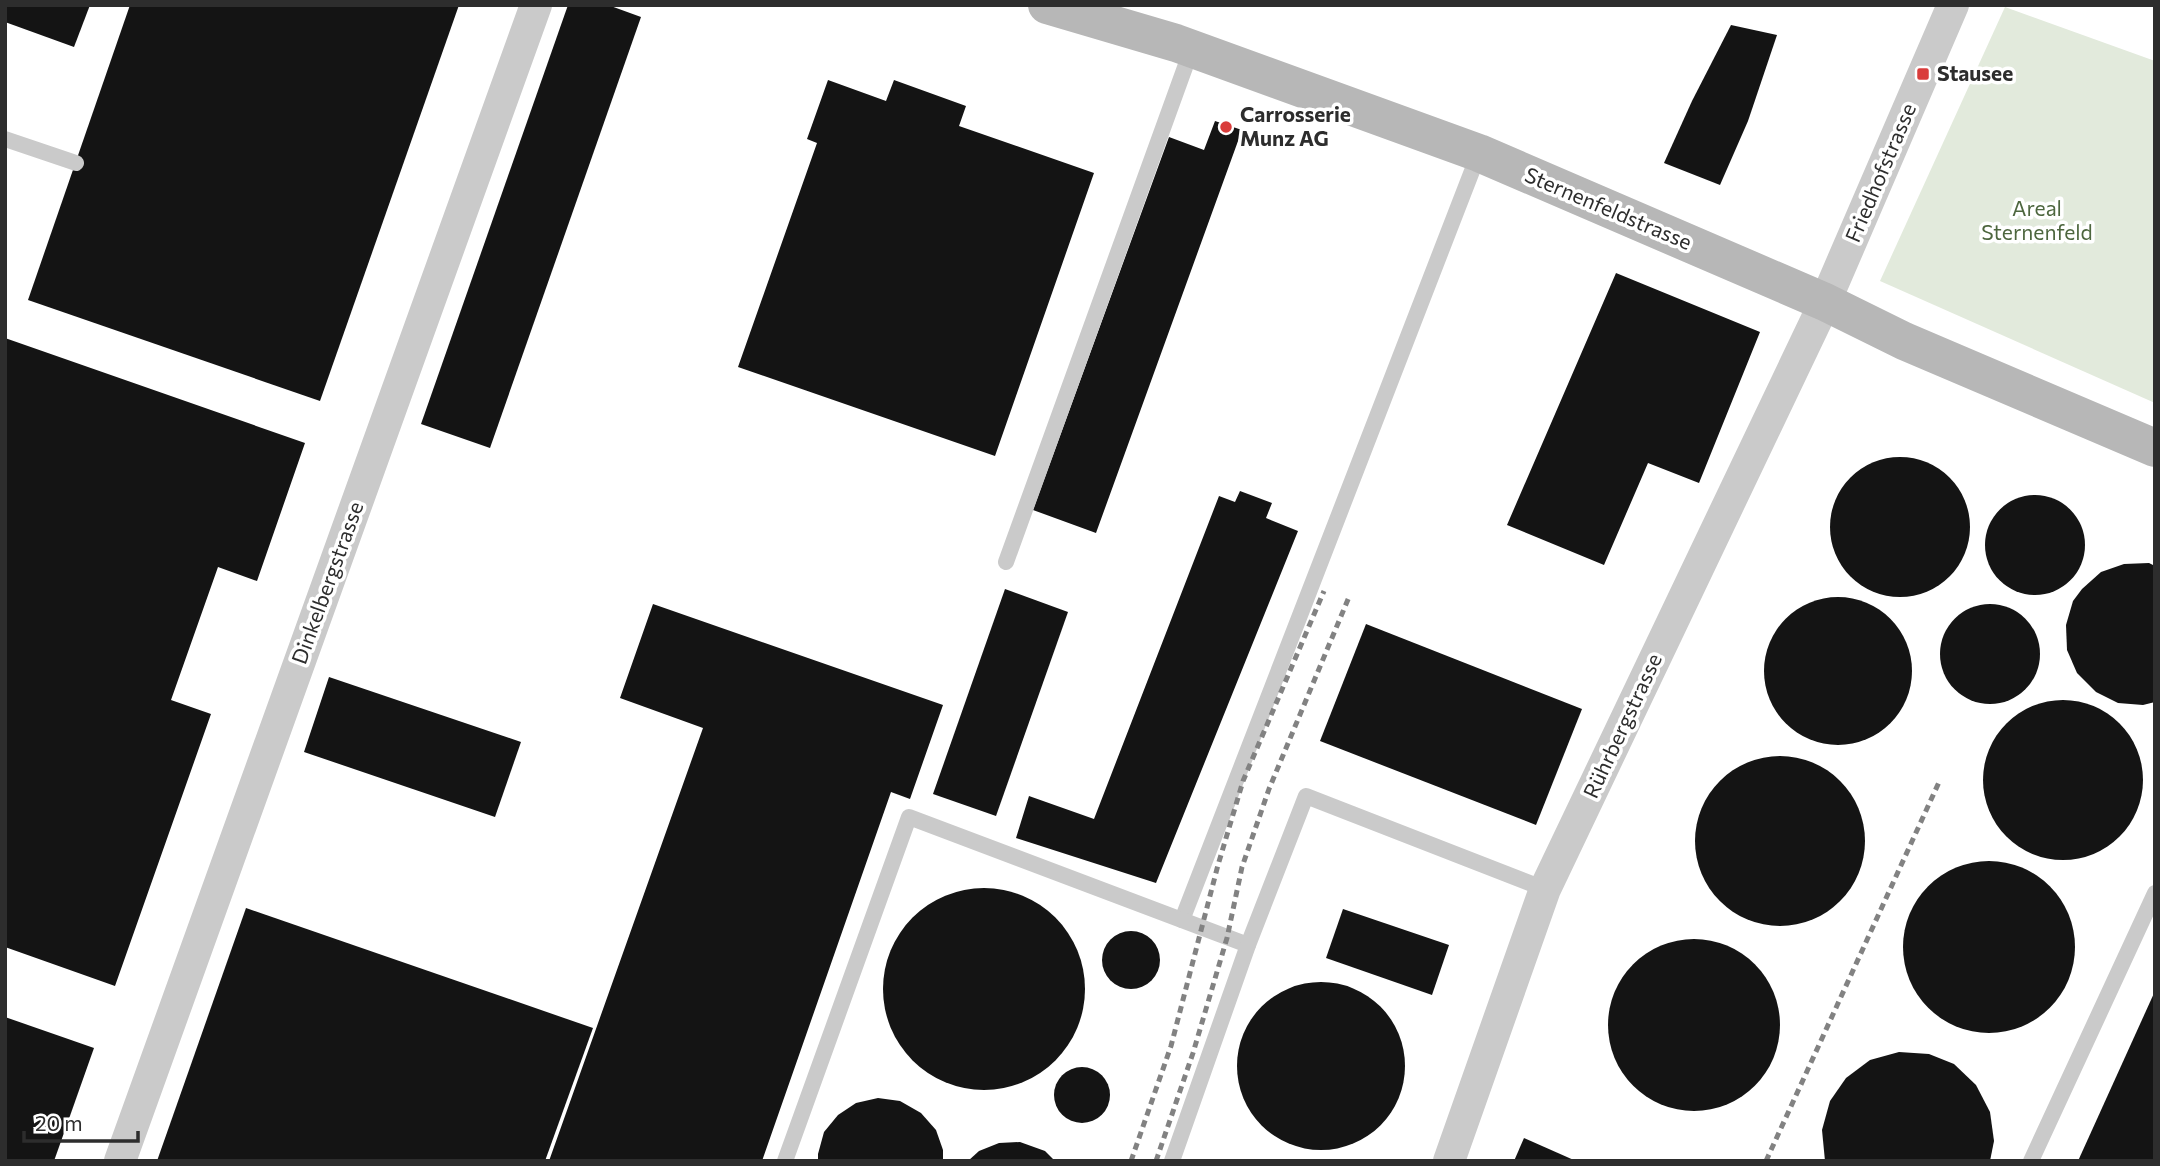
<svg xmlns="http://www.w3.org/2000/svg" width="2160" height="1166" font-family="Commissioner,sans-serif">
<rect width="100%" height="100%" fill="#fff"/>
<!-- green -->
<polygon fill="#e2eadc" points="2005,7 2155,61 2155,403 1880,281"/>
<!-- building -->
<g fill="#141414">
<polygon points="5,5 90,5 74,47 5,22"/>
<polygon points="130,5 459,5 320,401 28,300"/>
<polygon points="568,5 608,5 641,17 490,448 421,424"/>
<polygon points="1731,25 1777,35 1748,121 1720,185 1664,163 1692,101"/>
<polygon points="828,80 886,101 894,80 966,106 959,126 1094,173 995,456 738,367 817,143 807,139"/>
<polygon points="1215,121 1242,130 1096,533 1033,510 1169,137 1204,150"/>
<polygon points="1616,273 1760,332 1699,483 1648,463 1604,565 1507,525"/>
<polygon points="5,338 305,443 257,581 218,567 171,700 211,714 115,986 5,947"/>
<circle cx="1900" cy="527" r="70"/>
<polygon points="1240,491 1272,503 1266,518 1298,531 1156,883 1016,838 1029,796 1094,819 1219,496 1235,502"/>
<circle cx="2035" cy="545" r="50"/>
<polygon points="2149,563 2155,566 2155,702 2143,705 2118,703 2096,692 2077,673 2067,650 2066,625 2073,601 2082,589 2101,572 2124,564"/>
<polygon points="1005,589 1068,612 996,816 933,794"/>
<circle cx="1838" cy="671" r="74"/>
<polygon points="653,604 943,705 910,799 891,792 762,1161 549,1161 703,728 620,698"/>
<circle cx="1990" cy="654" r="50"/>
<polygon points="1366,624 1582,709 1536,825 1320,741"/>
<polygon points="329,677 521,742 495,817 304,752"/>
<circle cx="2063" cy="780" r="80"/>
<circle cx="1780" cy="841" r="85"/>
<circle cx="1989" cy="947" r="86"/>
<circle cx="984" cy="989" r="101"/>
<polygon points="246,908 593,1028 545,1161 157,1161"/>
<polygon points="1343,909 1449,945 1432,995 1326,958"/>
<circle cx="1131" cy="960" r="29"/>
<circle cx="1694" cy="1025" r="86"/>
<circle cx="1321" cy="1066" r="84"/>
<polygon points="2155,991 2155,1161 2078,1161"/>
<polygon points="5,1017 94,1048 54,1161 5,1161"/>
<polygon points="1899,1052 1929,1054 1954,1064 1976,1085 1990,1112 1994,1141 1990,1161 1825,1161 1822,1130 1830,1101 1846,1078 1870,1060"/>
<circle cx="1082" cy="1095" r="28"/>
<polygon points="878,1098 900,1101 921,1113 936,1130 943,1150 943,1161 818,1161 818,1154 824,1132 838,1115 856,1103"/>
<polygon points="1524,1138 1576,1161 1514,1161"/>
<polygon points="1020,1142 1045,1151 1055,1161 968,1161 979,1151 999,1143"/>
</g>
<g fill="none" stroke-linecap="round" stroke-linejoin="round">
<!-- lane -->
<g stroke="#cacaca" stroke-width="16">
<polyline points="5,139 76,163"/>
<polyline points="1006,562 1192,48"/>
<polyline points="1182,920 1479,153"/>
<polyline points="785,1161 909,817 1248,945"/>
<polyline points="1172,1161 1248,945 1306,796 1545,889"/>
<polyline points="2031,1161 2155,893"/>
</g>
<!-- street -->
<g stroke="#cacaca" stroke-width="32">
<polyline points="120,1161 536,5"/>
<polyline points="1449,1161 1545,889 1825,302 1953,5"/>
</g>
<!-- secondary -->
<polyline stroke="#b7b7b7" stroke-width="38" points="1047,5 1176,43 1479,153 1825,302 1904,341 2155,448"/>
<!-- rail -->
<g stroke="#828282" stroke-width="5" stroke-dasharray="7 5" stroke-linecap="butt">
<polyline points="1131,1161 1171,1046 1218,865 1243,781 1324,591"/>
<polyline points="1156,1161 1193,1053 1227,938 1242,867 1269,789 1349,597"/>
<polyline points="1766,1161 1940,780"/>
</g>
</g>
<!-- markers -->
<g fill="#d93c3b" stroke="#fff" stroke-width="2.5">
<rect x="1916" y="67" width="14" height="14" rx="3.5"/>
<circle cx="1226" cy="127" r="7"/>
</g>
<g text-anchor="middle" stroke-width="7" stroke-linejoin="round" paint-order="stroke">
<!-- poi labels -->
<g font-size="21" font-weight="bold" fill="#2d2d2d" stroke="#fff" text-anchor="start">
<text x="1937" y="81">Stausee</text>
<text x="1240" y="122">Carrosserie<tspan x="1240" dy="24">Munz AG</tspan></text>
</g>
<!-- street labels -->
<g font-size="21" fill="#2d2d2d" stroke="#fff">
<text transform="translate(1881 173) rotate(-67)" y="7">Friedhofstrasse</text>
<text transform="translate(1608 209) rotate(23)" y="7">Sternenfeldstrasse</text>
<text transform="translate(328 583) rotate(-70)" y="7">Dinkelbergstrasse</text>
<text transform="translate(1623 726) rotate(-65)" y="7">Rührbergstrasse</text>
</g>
<!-- park labels -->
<g font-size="21" fill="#4d663e" stroke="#fff">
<text x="2037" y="216">Areal<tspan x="2037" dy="24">Sternenfeld</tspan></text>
</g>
</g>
<!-- border -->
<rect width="2160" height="1166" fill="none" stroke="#2d2d2d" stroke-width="14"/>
<!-- scale -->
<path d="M24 1131v10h114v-10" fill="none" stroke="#2d2d2d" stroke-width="3.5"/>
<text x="35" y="1131" font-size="21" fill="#2d2d2d" stroke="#ffffff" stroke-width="5" paint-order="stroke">20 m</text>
</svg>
